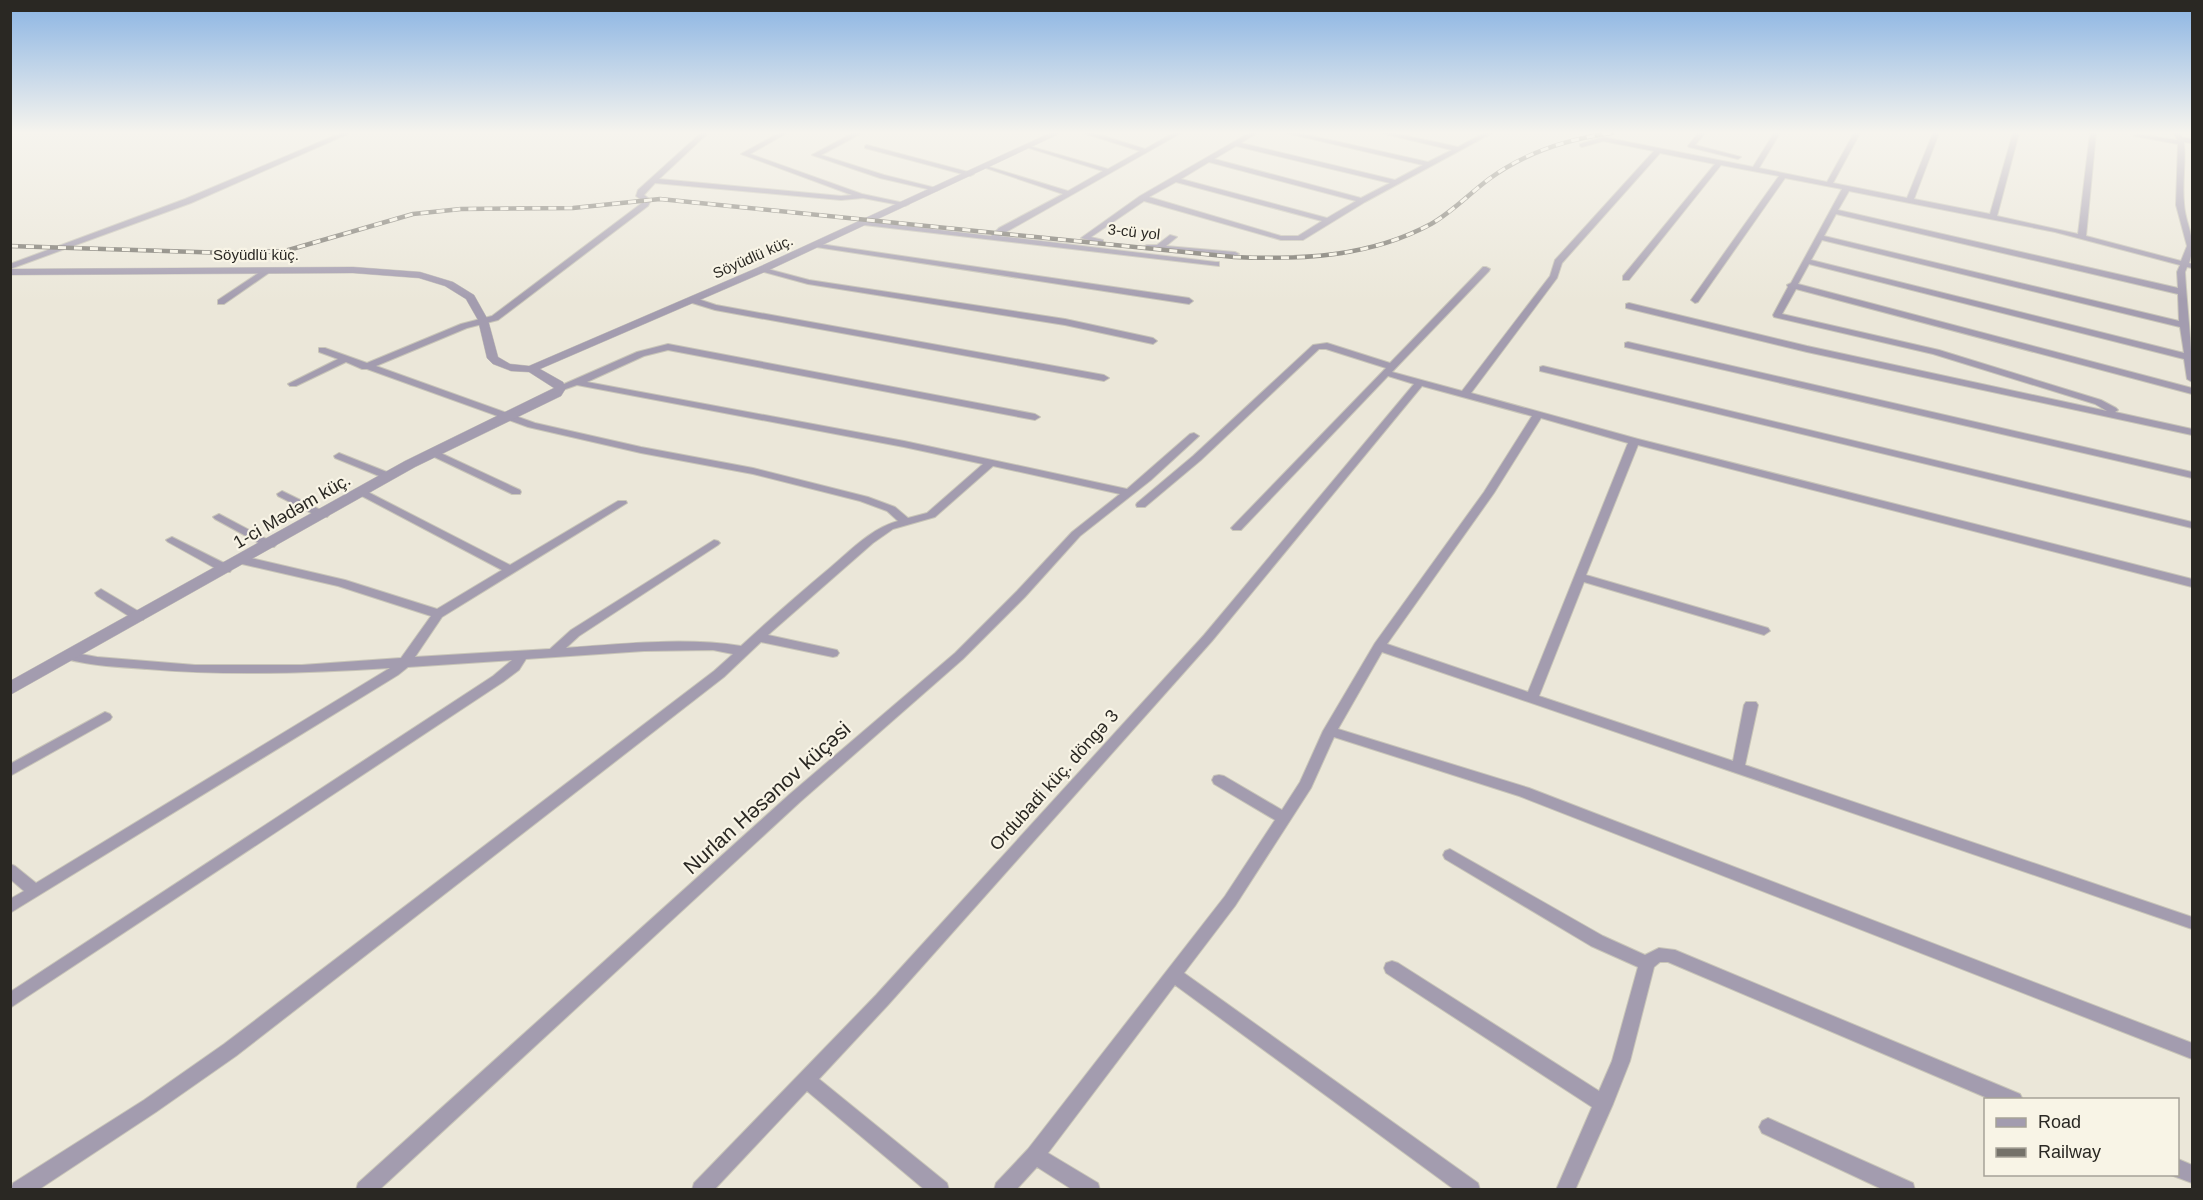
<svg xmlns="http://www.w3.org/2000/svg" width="2203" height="1200" font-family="Arial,sans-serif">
<rect width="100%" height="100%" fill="#ebe7d9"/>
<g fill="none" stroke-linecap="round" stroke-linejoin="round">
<!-- minor casing -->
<g stroke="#c8c5b8" stroke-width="2">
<g id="minor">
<polygon points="341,133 350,133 191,203 10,269 10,264 185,199"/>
<path d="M701,133h7l-49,46 182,17 11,-1 -111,-41 38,-21h8l-37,21 112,40 47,10 -4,2 -42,-8 -22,2 -186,-17 -11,12 7,5 -3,6 -150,114 -31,8 -91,38 159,57 106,24 112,21 115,29 27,10 13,11 19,-5 56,-49 -79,-17 -327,-62 -17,6 -5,-3 82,-36 31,-8 367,70 5,3 -5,3 -367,-70 -24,6 -57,26 317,59 223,48 63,-55 4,-1 5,3 -48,44 -71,56 -55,61 -62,62 -163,143 -421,388h-23l2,-7 432,-389 165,-141 62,-62 55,-59 48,-38 -127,-28 -58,51 -42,12 -20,14 -105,92 69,15 2,3 -2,3 -4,1 -72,-15 -37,35 -488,379 -80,56 -118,78h-27l2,-7 131,-83 80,-56 490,-373 19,-17 -20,-4 -69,1 -118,8 -7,11 -16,12 -493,326v-16l483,-316 19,-16 -104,7 -10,8 -388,238v-14l14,-8 -14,-12v-15l5,2 21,17 354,-215c-81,5 -162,8 -243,1 -27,-2 -55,-3 -81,-10l-2,-3 2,-3 4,-1 27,5 98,8h107l99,-7 30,-42 -93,-30 -96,-22 -6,-4 6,-4 103,24 92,29 65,-39 -144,-76 -1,-2 5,-3 148,76 108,-64h8l1,2 -185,114 -27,40 135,-8 21,-19 143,-90 4,1 2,2 -2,2 -139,91 -13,12c58,-4 118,-11 175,-2 29,-27 59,-53 90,-79 20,-17 41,-39 67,-46l-11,-10 -27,-10 -107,-27 -112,-21 -113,-26 -161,-58h-5l-16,-7 -50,24h-6l-2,-2 50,-25 -19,-7v-4h6l42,15 94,-39 31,-8 150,-113 1,-2 -7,-5 2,-6z"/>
<polygon points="853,133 862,133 821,155 884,175 940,189 936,191 880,178 812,155"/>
<polygon points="1083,133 1094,133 1145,149 1173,133 1181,133 999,236 1216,262 1219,262 1219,266 864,225 860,223 864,221 991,236 999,228 1063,194 986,168 986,166 1068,191 1103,171 1029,148 1029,146 1108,169 1140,151"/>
<path d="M1249,133h8l-16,10 154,37 28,-15 -137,-32h13l129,29 24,-12 -71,-17h13l64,14 26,-14h8l-127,69 -62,38h-22l-137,-39 -53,36 12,3v4l-22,-6 59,-42zM1236,146l154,37 -29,15 -147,-39zM1209,162l147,39 -29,17 -146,-39zM1176,182l146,39 -24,15h-17l-132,-39z"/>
<polygon points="1698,133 1705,133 1695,145 1741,157 1738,159 1689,147 1688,146"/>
<path d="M1774,133h6l-21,35 68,14 27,-49h6l-27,50 74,15 26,-65h6l-25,66 76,15 23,-81h6l-22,83 81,18 12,-101h6l-10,103 95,25 6,-15 -11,-41 2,-61 -44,-8 3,-2 40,6 -3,-7h6l2,4 10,2v4l-8,-1c2,20 -2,41 0,61 1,23 14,35 5,60l3,1v4l-5,-1 -2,5c2,37 7,73 7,110l-5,-3 -3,-20 -375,-95 -11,20 394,104v6l-396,-105 -14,25 157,36 162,50 15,8 2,2 -3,2 77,17v6l-385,-83 -181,-44v-4l3,-1 178,43 300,65 -12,-7 -162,-50 -159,-37 -1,-2 15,-28 -1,-2 4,-2 51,-94 -57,-11 -87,124 -3,1 -4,-3 88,-124 -58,-11 -92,115h-6v-4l92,-112 -55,-11 -98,110 -5,15 -86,115 167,46 554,140v8l-554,-142 -52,130 182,53 2,3 -6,4 -180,-53 -45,114 194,65 11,-56 2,-3h10l2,3 -13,60 447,152v12l-810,-277 -44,77 191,59 663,255v16l-673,-263 -185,-59 -23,51 -76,118 -51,67 294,210 2,7h-25l-280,-205 -127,168 50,30 2,7h-27l-36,-23 -21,23h-22l2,-7 32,-34 197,-253 50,-76 -61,-36 -2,-4 2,-4 5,-1 5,1 58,34 18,-28 23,-51 52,-88 109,-151 48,-76 -110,-30 -210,255 -324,364 -69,74 128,104 2,7h-24l-118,-99 -93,99h-22l2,-7 182,-188 328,-360 210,-251 -26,-8 -147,154h-8l-2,-2 2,-2 153,-158 -60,-19h-7l-118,111 -56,47h-8l-1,-2 1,-2 56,-47 120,-111 14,-2 63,20 93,-96h3l4,2 -1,2 -97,101 70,19 88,-115 5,-16 99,-109 -51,-10 -21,6 -2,-1v-2l23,-7 150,30zM1849,191l206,41 125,33 -3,7 1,16 -340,-78zM1836,214l342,80 1,27 -355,-85zM1822,240l358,87 4,26 -373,-93zM1541,418l87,25 -100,249 -141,-48 107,-151z"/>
<polygon points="867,145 972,173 974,174 970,176 865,148 865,146"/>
<polygon points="1170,235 1177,237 1166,246 1235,252 1239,254 1235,256 1147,249 1143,247 1147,245 1157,245"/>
<polygon points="813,243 1189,298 1193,301 1189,304 816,247 812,245"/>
<polygon points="760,267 809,280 1065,319 1153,338 1157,341 1153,344 1065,325 808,284 760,271"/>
<polygon points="266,268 273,270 224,304 218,304 218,300"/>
<polygon points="692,297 716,305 1104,375 1109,378 1104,381 715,310 689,302 688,300"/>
<polygon points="1628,342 2192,472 2192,478 1625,347 1625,343"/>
<polygon points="1543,366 2192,522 2192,528 1540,371 1540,367"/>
<polygon points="432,449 520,490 521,492 520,494 512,494 428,454 427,452"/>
<polygon points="339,453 392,474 393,476 388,479 384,478 335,458 334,456"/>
<polygon points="282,491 327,513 329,515 327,517 319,517 278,496 277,494"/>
<polygon points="219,514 274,543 276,545 274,547 266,547 215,519 213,517"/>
<polygon points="172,537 230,566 232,569 230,572 222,572 168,542 166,540"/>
<polygon points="101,589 143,614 145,617 143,620 135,620 97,596 95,593"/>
<polygon points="105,712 110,714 112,717 110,720 10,776 10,764"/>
<polygon points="1450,849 1603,936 1645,955 1659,948 1675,950 2020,1094 2023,1100 1992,1100 1668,962 1660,962 1654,967 1630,1061 1613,1104 1575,1190 1556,1190 1592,1107 1386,973 1384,968 1386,963 1392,961 1398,963 1599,1091 1612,1061 1638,967 1591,946 1445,859 1443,855 1445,851"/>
<polygon points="1768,1118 1913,1183 1915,1190 1884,1190 1762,1133 1759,1127 1762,1121"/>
<polygon points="2178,1159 2192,1165 2192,1183 2171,1175 2178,1174"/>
</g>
</g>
<!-- tertiary casing -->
<g stroke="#c8c5b8" stroke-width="1">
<polygon id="tertiary" points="1050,133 1061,133 767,271 540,369 563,382 566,388 561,396 415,467 10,695 10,681 405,461 554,388 529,372 511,371 493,364 487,358 478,320 466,299 445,286 419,278 353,273 10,275 10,269 353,267 420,272 453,282 474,295 488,320 498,357 510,364 529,366 759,267"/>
</g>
<!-- minor -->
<use href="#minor" fill="#a39caf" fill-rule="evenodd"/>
<!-- tertiary -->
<use href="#tertiary" fill="#a39caf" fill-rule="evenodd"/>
<!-- rail casing -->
<g stroke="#75726a" stroke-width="4.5">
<path id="rail" d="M10,246l218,7 57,-2 128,-37 48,-5 112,-1 87,-9 574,58c67,3 136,0 197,-33 21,-12 38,-30 58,-45 37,-27 78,-40 123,-46"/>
</g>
<!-- rail -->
<use href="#rail" stroke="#f8f4e6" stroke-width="3" stroke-dasharray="8" stroke-linecap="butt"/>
</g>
<!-- sky -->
<linearGradient id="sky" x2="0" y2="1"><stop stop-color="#8ab4e3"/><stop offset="0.44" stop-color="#f6f4ee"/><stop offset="1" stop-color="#f6f4ee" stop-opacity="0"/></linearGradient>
<rect width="2203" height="301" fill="url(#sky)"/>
<g text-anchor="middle" stroke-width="4.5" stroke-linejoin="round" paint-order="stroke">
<!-- far-street labels -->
<g font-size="15" fill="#2a2823" stroke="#f8f4e6">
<text transform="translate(1134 232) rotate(6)" y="5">3-cü yol</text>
<text x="256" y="260">Söyüdlü küç.</text>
<text transform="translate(753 257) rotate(-24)" y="5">Söyüdlü küç.</text>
</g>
<!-- street labels -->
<g font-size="18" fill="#2a2823" stroke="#f8f4e6">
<text transform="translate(292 511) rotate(-30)" y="6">1-ci Mədəm küç.</text>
<text transform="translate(1054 780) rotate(-48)" y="6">Ordubadi küç. döngə 3</text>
</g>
<!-- near-street labels -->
<g font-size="21" fill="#2a2823" stroke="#f8f4e6">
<text transform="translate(767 798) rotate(-42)" y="7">Nurlan Həsənov küçəsi</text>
</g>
</g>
<!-- border -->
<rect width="2203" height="1200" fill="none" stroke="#2a2823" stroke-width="24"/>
<!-- legend -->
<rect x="1984" y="1098" width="195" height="78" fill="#f8f4e6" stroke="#a6a298" stroke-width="1.5"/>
<rect x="1996" y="1118" width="30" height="9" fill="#a39caf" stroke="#a6a298" stroke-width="1.5"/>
<text x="2038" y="1128" font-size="18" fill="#2a2823">Road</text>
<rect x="1996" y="1148" width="30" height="9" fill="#75726a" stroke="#a6a298" stroke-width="1.5"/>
<text x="2038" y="1158" font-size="18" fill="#2a2823">Railway</text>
</svg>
